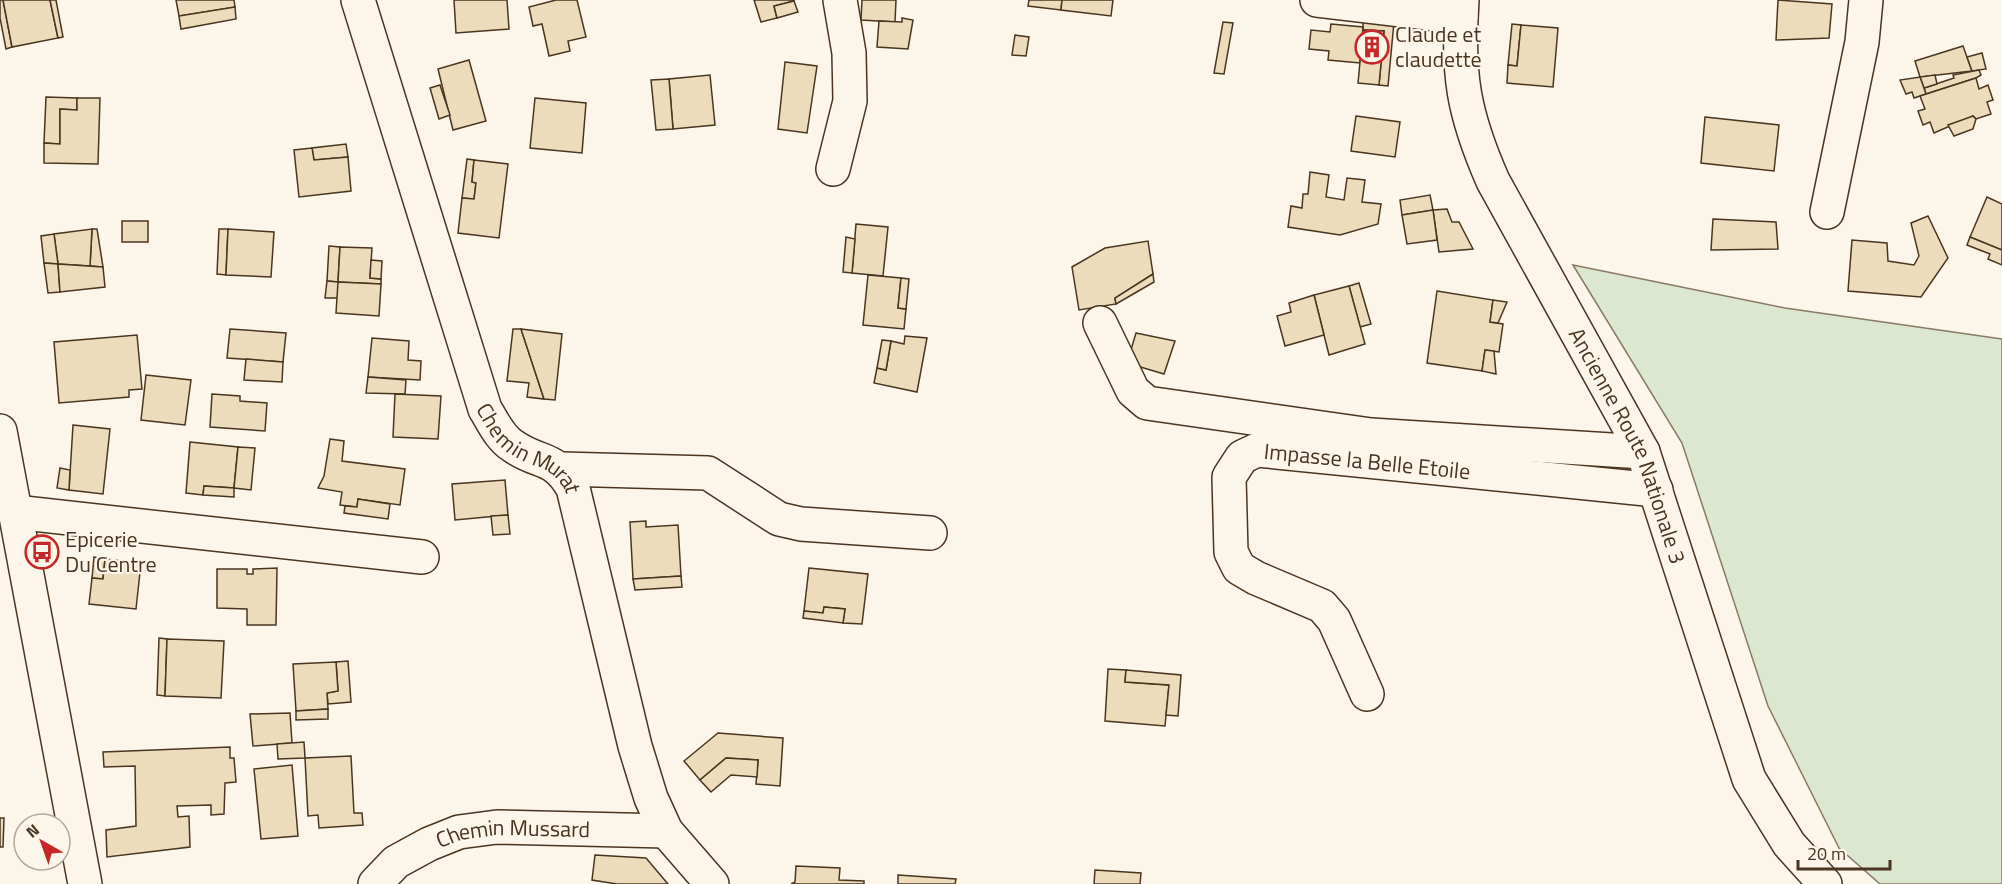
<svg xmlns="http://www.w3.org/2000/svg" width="2002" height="884" font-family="'Titillium Web',sans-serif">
<rect width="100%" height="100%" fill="#fbf6e9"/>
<!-- green -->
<polygon fill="#dce7d0" stroke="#887966" stroke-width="1.5" points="1573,265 1785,308 2002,339 2002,884 1880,884 1839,848 1768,706 1682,443"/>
<!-- building -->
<g fill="#ecdcbc" stroke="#4a3520" stroke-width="1.5">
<polygon points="0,0 3,0 12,47 6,49 0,18"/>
<polygon points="3,0 50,0 58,38 12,47"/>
<polygon points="50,0 56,0 63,37 58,38"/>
<polygon points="176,0 234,0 235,7 179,16"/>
<polygon points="454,0 507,0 509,29 456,33"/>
<polygon points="556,0 577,0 586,37 568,41 570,51 549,56 542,24 533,26 529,7"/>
<polygon points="754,0 794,0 794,1 774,6 777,18 761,22"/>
<polygon points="862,0 896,0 895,22 861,20"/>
<polygon points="1029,0 1062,0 1061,10 1028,6"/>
<polygon points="1062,0 1113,0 1111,16 1061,10"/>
<polygon points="1778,0 1832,4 1829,38 1776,40"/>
<polygon points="794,1 798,12 777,18 774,6"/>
<polygon points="235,7 236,19 181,29 179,16"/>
<polygon points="902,18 913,20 908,49 877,47 879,21 902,22"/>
<polygon points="1363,20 1394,22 1388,86 1379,85 1384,31 1363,30"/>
<polygon points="1223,22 1233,23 1224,74 1214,73"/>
<polygon points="1331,24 1363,27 1360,63 1328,60 1329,51 1309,49 1311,30 1330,32"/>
<polygon points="1512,24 1521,25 1517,66 1508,65"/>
<polygon points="1521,25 1558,28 1553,87 1507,83 1508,65 1517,66"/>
<polygon points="1363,30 1384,31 1379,85 1358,83"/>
<polygon points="1015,35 1029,37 1026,56 1012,55"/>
<polygon points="1963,46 1972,71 1920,77 1915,61"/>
<polygon points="1982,53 1986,69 1972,71 1967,57"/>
<polygon points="469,60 486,121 453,130 438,69"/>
<polygon points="785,62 817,66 807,133 778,129"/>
<polygon points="1979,70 1981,75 1976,78 1926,94 1924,88 1954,78 1953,75"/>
<polygon points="710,75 715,125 673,129 669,79"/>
<polygon points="1935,75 1937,84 1924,88 1920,77"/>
<polygon points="1920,77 1926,94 1914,98 1912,92 1906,94 1900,80"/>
<polygon points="1976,78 1979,89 1988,85 1993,100 1987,102 1991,114 1976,119 1973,116 1934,133 1930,122 1923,125 1918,111 1925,109 1920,96"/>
<polygon points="669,79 673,129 656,130 651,80"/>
<polygon points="440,85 450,115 439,119 430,88"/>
<polygon points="46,97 77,98 77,110 60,109 60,144 44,143"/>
<polygon points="77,98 100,98 98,164 44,163 44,143 60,144 60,109 77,110"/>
<polygon points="535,98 586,103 582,153 530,148"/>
<polygon points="1356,116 1400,122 1395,157 1351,151"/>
<polygon points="1973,116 1976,119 1973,129 1954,136 1948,125"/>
<polygon points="1705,117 1779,125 1774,171 1701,163"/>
<polygon points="346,144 348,157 314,160 312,148"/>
<polygon points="312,148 314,160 348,157 351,191 299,197 294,150"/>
<polygon points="467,159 474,160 472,182 476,183 474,199 462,198"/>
<polygon points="474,160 508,164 499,238 458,233 462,198 474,199 476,183 472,182"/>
<polygon points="1310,172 1329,175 1326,197 1344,200 1347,178 1365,180 1362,202 1381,204 1378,224 1340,235 1288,227 1291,206 1302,208 1303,194 1308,194"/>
<polygon points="1430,195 1433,210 1402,215 1400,200"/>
<polygon points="1987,197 2002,204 2002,250 1970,237"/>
<polygon points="1447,209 1452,222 1459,222 1473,249 1439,252 1433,210"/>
<polygon points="1433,210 1437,240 1407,244 1402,215"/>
<polygon points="1928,216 1948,258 1921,297 1848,291 1852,240 1887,243 1888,261 1914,265 1919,256 1911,223"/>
<polygon points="1713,219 1776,222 1778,249 1711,250"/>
<rect x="122" y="221" width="26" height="21"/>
<polygon points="856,224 888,227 883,276 852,273"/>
<polygon points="92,229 97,229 103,267 90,266"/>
<polygon points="92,229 90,266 58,264 54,234"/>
<polygon points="219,229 228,229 226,275 217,274"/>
<polygon points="228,229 274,232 271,277 226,275"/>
<polygon points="54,234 58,264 44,263 41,236"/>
<polygon points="846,237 855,239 852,273 843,272"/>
<polygon points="1970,237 2002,250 2002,265 1988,259 1990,254 1967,245"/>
<polygon points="1148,241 1153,274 1115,298 1116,304 1079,310 1072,267 1105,248"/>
<polygon points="329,246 340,247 338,282 327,281"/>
<polygon points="340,247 372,248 370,278 381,279 381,284 338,282"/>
<polygon points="371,260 382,261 381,279 370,278"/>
<polygon points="44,263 58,264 60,292 48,293"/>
<polygon points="58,264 103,267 105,287 60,292"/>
<polygon points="1153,274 1154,282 1116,304 1115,298"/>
<polygon points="868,275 901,278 898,308 906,309 904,329 863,325"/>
<polygon points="901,278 909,279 906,309 898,308"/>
<polygon points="327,281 338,282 338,298 325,298"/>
<polygon points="338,282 381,284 379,316 336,313"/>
<polygon points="1359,283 1371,324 1360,327 1349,286"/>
<polygon points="1349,286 1365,344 1329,355 1314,295"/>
<polygon points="1437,291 1493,300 1490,322 1503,324 1499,352 1485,350 1482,371 1427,363"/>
<polygon points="1314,295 1324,335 1285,346 1277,316 1291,312 1289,303"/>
<polygon points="1493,300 1507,302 1498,323 1490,322"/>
<polygon points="230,329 286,333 283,362 227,358"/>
<polygon points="513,329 521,329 544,399 527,397 529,383 507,381"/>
<polygon points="521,329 562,334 555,400 544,399"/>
<polygon points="1136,333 1175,341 1164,374 1127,363"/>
<polygon points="137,335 142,389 129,390 129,397 59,403 54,342"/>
<polygon points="905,336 927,338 917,392 874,383 877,368 886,370 891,341 904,344"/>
<polygon points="372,338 409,341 408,360 421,361 420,380 368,377"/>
<polygon points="882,340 891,341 886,370 877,368"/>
<polygon points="1485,350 1494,351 1496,374 1482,371"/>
<polygon points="246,359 283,362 282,382 244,380"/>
<polygon points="146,375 191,380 185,425 141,420"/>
<polygon points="368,377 406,380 405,394 366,393"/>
<polygon points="212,394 240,396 240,401 267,403 265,431 210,427"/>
<polygon points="395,394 441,396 438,439 393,437"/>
<polygon points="73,425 110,429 103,494 69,490"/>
<polygon points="330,439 344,441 342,461 405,469 400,505 358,499 357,507 340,505 342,492 318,488 324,476"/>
<polygon points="190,442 238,447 234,488 204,486 203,495 186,493"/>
<polygon points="238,447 255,448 251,490 234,488"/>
<polygon points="60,468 70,470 69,490 57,488"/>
<polygon points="505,480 508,515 455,520 452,484"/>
<polygon points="204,486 234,488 234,497 203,495"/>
<polygon points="358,499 390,504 388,519 344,513 345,506 357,507"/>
<polygon points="508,515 510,534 493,535 491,516"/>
<polygon points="646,521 646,527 678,525 681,576 633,579 630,522"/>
<polygon points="94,557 105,559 103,579 92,578"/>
<polygon points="105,559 141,563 136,609 89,604 92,578 103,579"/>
<polygon points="277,568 276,625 247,625 247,609 217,608 217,569 247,569 247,574 253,574 253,569"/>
<polygon points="809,568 868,574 862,624 843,623 845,609 824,607 823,613 804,611"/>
<polygon points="681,576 682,587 635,590 633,579"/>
<polygon points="824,607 845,609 843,623 803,618 804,611 823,613"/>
<polygon points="159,638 167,639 165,696 157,695"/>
<polygon points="167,639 224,641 221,698 165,696"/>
<polygon points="348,661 351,702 328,704 327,693 338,691 336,662"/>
<polygon points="336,662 338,691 327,693 328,709 296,711 293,664"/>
<polygon points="1108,669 1126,670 1125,682 1169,685 1165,726 1105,721"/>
<polygon points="1126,670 1181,675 1178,716 1166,715 1169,685 1125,682"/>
<polygon points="328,709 328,719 296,720 296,711"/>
<polygon points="290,713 292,743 253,746 250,714"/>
<polygon points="718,733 783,738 780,786 756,784 758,760 726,758 700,780 684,761"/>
<polygon points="304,742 305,758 278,759 277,744"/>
<polygon points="230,747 230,758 234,758 236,782 225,783 224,814 211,815 211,805 177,806 178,817 189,816 190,847 107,857 106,830 136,826 135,766 104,767 103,752"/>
<polygon points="351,756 354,813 362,813 363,825 319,828 318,815 308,816 305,758"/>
<polygon points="726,758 758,760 757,777 731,775 711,792 700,780"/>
<polygon points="292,765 298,836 261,839 254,769"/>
<polygon points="0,818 4,818 3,847 0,847"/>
<polygon points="595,855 646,858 668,884 617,884 592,880"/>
<polygon points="796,866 840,868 839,880 864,881 864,884 791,884 795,882"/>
<polygon points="1095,870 1141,873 1140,884 1094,884"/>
<polygon points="898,875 956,879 955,884 898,884"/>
</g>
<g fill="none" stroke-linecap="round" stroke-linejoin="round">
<!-- minor casing -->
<g stroke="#4a3520" stroke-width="36">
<g id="minor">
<path id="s1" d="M358,0l127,409c8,13 15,29 28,37 27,19 40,8 60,42l62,258 16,52 15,33 46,53"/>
<polyline points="1317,0 1461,17"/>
<polyline points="833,169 850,101 849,53 840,0"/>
<polyline points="1827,212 1862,42 1866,0"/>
<polyline points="1100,323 1133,391 1147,403 1371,435 1643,452"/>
<polyline points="0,431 85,884"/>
<polyline points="562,469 708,473 779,519 801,524 930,533"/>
<polyline points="15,512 422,557"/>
<path id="s2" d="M1367,694l-33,-74 -12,-14 -66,-28 -17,-10 -8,-16 -2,-75 13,-20 15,-7 399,40"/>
<path id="s3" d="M375,884l21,-22 33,-18 30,-12 38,-5 169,4"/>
</g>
</g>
<!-- major casing -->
<g stroke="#4a3520" stroke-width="36">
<g id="major">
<path id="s4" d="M1462,0c-5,74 1,113 31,181l150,271 106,327 40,65 36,40"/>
</g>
</g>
<!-- minor -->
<use href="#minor" stroke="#fbf6e9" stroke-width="33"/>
<!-- major -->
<use href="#major" stroke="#fbf6e9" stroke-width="33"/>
</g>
<!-- icons -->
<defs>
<g id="building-ring" transform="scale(1.725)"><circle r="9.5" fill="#fbf6e9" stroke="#c62828" stroke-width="1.5"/><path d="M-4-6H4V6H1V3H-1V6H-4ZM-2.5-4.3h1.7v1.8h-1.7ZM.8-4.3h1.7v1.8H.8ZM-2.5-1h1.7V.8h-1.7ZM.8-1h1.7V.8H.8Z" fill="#c62828"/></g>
<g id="bus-ring" transform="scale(1.725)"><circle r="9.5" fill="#fbf6e9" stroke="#c62828" stroke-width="1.5"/><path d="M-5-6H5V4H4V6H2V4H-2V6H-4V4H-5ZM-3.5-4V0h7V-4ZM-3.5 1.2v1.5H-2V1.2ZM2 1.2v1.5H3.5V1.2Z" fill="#c62828"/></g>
</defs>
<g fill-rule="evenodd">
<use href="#building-ring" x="1372" y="47"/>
<use href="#bus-ring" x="42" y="552"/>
</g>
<g text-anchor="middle" stroke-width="4.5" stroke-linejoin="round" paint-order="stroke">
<!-- poi labels -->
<g font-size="22" fill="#4a3520" stroke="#fbf6e9" text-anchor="start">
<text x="1395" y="42">Claude et<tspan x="1395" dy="25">claudette</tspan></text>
<text x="65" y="547">Epicerie<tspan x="65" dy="25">Du Centre</tspan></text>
</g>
<!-- street labels -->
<g font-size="22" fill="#4a3520" stroke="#fbf6e9">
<text dy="8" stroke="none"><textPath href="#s4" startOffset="484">Ancienne Route Nationale 3</textPath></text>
<text dy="8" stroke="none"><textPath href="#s1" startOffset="489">Chemin Murat</textPath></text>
<text dy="8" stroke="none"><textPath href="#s2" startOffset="435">Impasse la Belle Etoile</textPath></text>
<text dy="8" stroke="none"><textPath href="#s3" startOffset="154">Chemin Mussard</textPath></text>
</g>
</g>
<!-- north arrow -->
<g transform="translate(42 842) rotate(320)"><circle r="28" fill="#fbf6e9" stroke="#b4a999" stroke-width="1.5"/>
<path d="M0-4.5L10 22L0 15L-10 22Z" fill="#c62828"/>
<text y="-9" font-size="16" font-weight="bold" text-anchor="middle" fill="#4a3520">N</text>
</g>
<!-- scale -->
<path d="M1798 860v9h92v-9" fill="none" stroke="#4a3520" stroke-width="3"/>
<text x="1807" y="860" font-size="18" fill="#4a3520" stroke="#fbf6e9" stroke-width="4.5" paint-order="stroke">20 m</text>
</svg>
